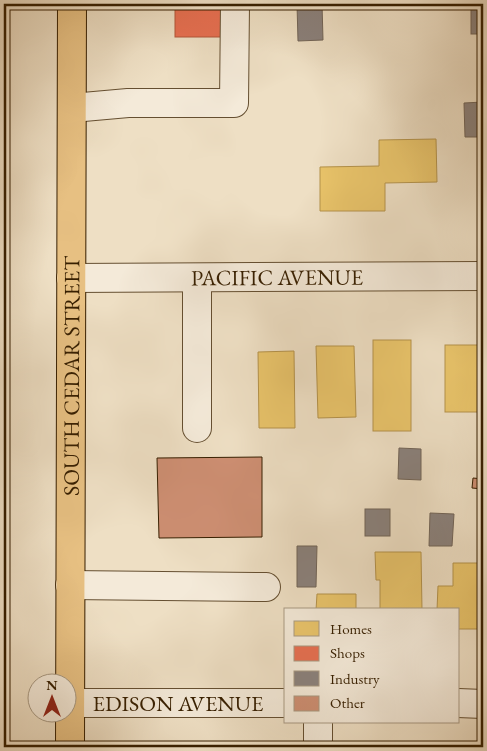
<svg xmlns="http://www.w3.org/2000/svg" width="487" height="751" viewBox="0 0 487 751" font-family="'EB Garamond',serif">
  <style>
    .homes { fill: #e9c46a; stroke: #b4924a }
    .shops { fill: #e76f51; stroke: #b25739 }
    .industry { fill: #8a817c; stroke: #716457 }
    .building { fill: #ce8f73; stroke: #371f00 }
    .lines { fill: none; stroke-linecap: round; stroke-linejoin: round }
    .minor-casing { stroke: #654f31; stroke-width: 30 }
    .major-casing { stroke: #371f00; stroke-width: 30 }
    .minor { stroke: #f4ead9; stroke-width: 28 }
    .major { stroke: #e7c082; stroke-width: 28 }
    .labels { text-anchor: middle; stroke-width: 5; stroke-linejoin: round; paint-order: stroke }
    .street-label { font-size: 22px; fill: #371f00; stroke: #f4ead9 }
  </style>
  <rect width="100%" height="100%" fill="#eedfc4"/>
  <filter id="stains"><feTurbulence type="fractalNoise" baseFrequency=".004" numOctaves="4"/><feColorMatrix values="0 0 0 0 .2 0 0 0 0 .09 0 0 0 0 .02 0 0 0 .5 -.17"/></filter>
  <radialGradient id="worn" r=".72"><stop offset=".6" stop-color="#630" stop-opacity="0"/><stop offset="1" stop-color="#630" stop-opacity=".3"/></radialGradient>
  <g class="homes">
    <path d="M 436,139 L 437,182 L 385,183 L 385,211 L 320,211 L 320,167 L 379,166 L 379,140 Z"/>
    <path d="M 480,141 L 483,141 L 483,210 L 481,210 Z"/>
    <rect x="373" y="340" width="38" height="91"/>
    <rect x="445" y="345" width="38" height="67"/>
    <path d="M 316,346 L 354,346 L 356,417 L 318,418 Z"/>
    <path d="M 294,351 L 295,428 L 259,428 L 258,352 Z"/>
    <path d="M 375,552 L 421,552 L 422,610 L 374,610 L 380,610 L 380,580 L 376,580 Z"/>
    <path d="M 453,563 L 482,563 L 482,629 L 458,629 L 458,610 L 437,610 L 438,586 L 453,586 Z"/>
    <path d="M 317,594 L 356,594 L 356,610 L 316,610 Z"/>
  </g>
  <rect class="shops" x="175" y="4" width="47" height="33"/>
  <g class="industry">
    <path d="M 297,4 L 322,4 L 323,40 L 298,41 Z"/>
    <rect x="471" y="4" width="12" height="30"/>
    <path d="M 483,102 L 483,137 L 465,137 L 464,103 Z"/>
    <path d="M 399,448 L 421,449 L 421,480 L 398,479 Z"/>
    <rect x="365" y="509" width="25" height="27"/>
    <path d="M 430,513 L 454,514 L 452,546 L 429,546 Z"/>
    <path d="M 297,546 L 317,546 L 316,587 L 297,587 Z"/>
  </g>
  <g class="building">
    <path d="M 262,457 L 262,537 L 159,538 L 157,458 Z"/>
    <path d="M 473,478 L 483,479 L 483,489 L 472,488 Z"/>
  </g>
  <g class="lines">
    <defs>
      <g id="minor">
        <path d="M 72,108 L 128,103 L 234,103 L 235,4"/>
        <path id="s1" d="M 71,278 L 483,276"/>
        <path d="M 197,278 L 197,428"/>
        <path d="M 70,585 L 266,587"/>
        <path id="s2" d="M 70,703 L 286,703"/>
        <path d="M 458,703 L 483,704"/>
        <path d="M 318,722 L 318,747"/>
      </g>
      <g id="major">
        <path id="s3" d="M 70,747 L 72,4"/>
      </g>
    </defs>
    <use href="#minor" class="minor-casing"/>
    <use href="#major" class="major-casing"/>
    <use href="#minor" class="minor"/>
    <use href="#major" class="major"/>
  </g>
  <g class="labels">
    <g class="street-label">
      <text dy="8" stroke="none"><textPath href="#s1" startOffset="206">PACIFIC AVENUE</textPath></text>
      <text dy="8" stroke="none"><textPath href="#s3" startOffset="371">SOUTH CEDAR STREET</textPath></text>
      <text dy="8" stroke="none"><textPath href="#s2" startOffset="108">EDISON AVENUE</textPath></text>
    </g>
  </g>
  <rect width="487" height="751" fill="none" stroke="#eedfc4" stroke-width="20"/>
  <rect x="5" y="5" width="477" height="741" fill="none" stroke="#371f00" stroke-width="2.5"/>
  <rect x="10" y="10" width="467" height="731" fill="none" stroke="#371f00"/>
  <rect x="284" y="608" width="175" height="115" fill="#f4ead9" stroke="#a89982"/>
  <rect x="294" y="621" width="25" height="15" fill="#e9c46a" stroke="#a89982"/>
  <text x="330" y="634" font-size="15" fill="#371f00">Homes</text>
  <rect x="294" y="646" width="25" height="15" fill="#e76f51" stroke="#a89982"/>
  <text x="330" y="658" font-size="15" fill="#371f00">Shops</text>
  <rect x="294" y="671" width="25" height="15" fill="#8a817c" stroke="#a89982"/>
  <text x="330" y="684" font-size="15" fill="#371f00">Industry</text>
  <rect x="294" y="696" width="25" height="15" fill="#ce8f73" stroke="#a89982"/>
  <text x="330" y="708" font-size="15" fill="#371f00">Other</text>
  <g transform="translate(52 698)"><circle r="24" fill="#f4ead9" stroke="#a89982"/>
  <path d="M0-4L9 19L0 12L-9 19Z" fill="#8f2418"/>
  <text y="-8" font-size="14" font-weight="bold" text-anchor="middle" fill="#371f00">N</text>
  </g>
  <rect width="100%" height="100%" filter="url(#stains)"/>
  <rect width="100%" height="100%" fill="url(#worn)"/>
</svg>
